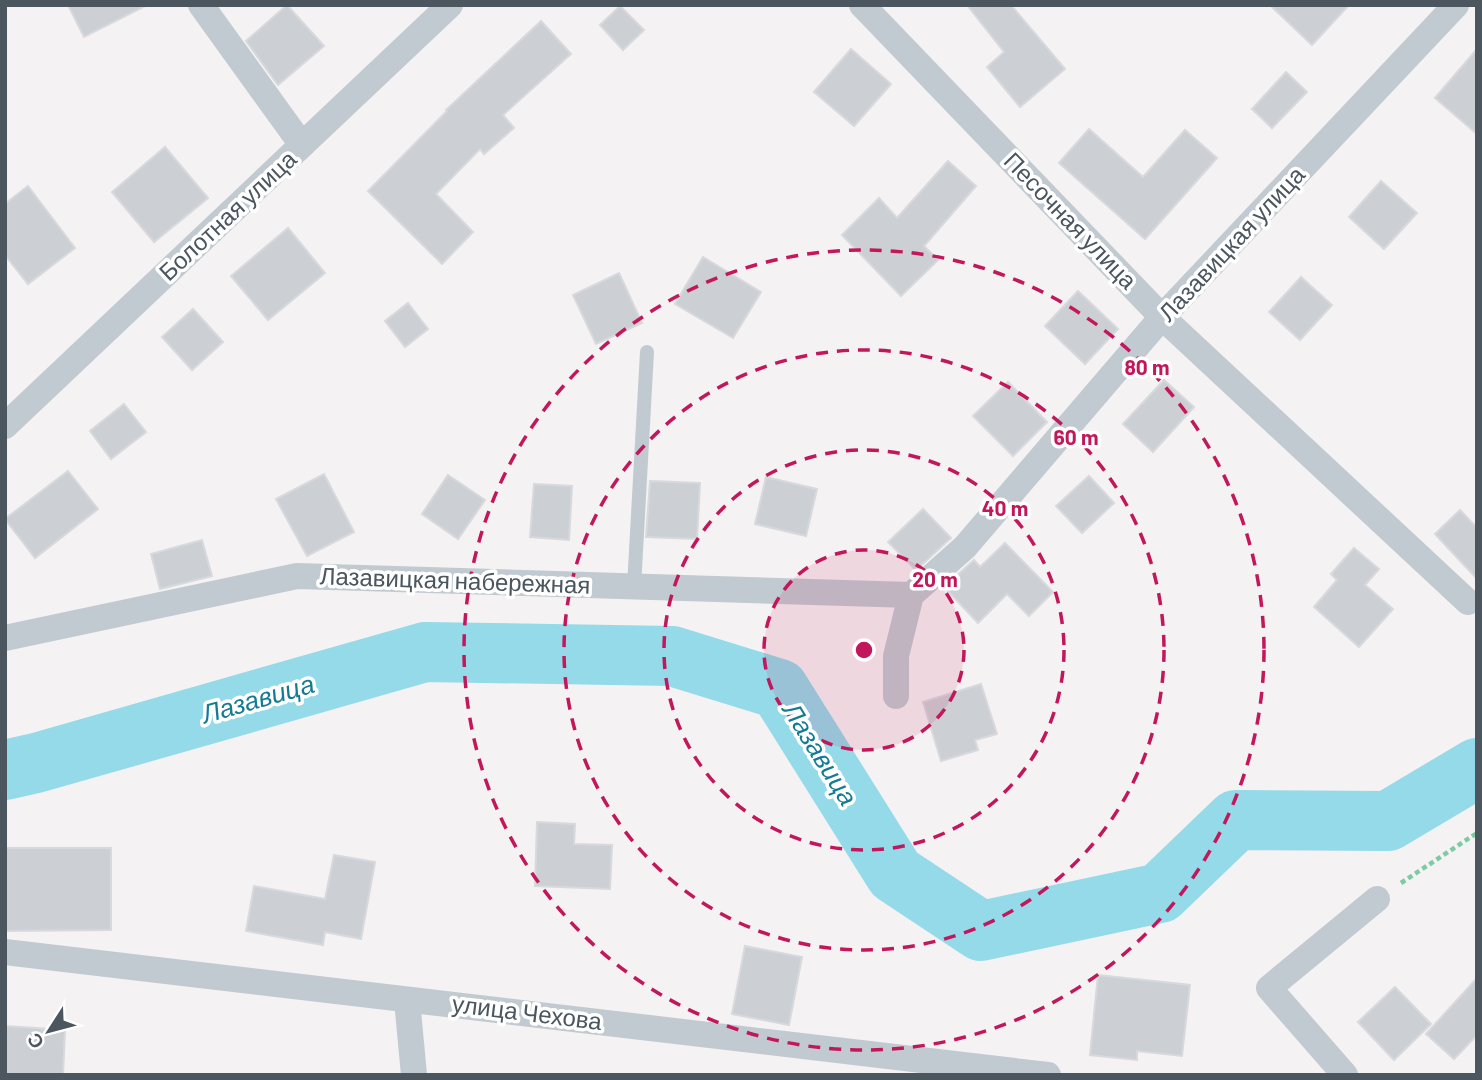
<svg xmlns="http://www.w3.org/2000/svg" width="1482" height="1080" viewBox="0 0 1482 1080" font-family="Barlow,sans-serif">
  <style>
    .lines { fill: none; stroke-linecap: round; stroke-linejoin: round }
    .river { stroke: #94dae9; stroke-width: 60 }
    .building { fill: #cccfd4; stroke: #d7d9dd; stroke-width: 2 }
    .path { stroke: #7dcba3; stroke-width: 4.5; stroke-dasharray: 5 3.5; stroke-linecap: butt }
    .service { stroke: #c1cad0; stroke-width: 14 }
    .minor { stroke: #c1cad0; stroke-width: 26 }
    .ring { fill: none; stroke: #c2185b; stroke-width: 3.5; stroke-dasharray: 12 9 }
    .labels { text-anchor: middle; stroke-width: 7; stroke-linejoin: round; paint-order: stroke }
    .street-label { font-size: 24px; fill: #4b565f; stroke: #fff }
    .water-label { font-size: 26px; font-style: italic; fill: #137b92; stroke: #fff }
    .centre { fill: #c2185b; stroke: #fff; stroke-width: 3.5 }
    .ring-label { font-size: 21px; text-anchor: middle; font-weight: bold; fill: #c2185b; stroke: #fff; stroke-width: 7; stroke-linejoin: round; paint-order: stroke }
  </style>
  <rect width="100%" height="100%" fill="#f4f2f2"/>
  <g class="lines">
    <path class="river" d="M 5,770 L 36,763 L 425,652 L 672,656 L 779,689 L 895,874 L 981,931 L 1160,893 L 1236,820 L 1388,821 L 1477,768"/>
  </g>
  <g class="building">
    <path d="M 68,5 L 147,5 L 84,37 Z"/>
    <path d="M 287,5 L 324,46 L 278,85 L 246,41 Z"/>
    <path d="M 967,5 L 1011,5 L 1065,69 L 1020,107 L 987,67 L 1004,52 Z"/>
    <path d="M 1270,5 L 1349,5 L 1312,45 Z"/>
    <path d="M 620,6 L 644,30 L 623,50 L 600,25 Z"/>
    <path d="M 541,21 L 571,54 L 503,115 L 514,128 L 484,154 L 480,149 L 436,194 L 473,232 L 442,264 L 368,191 L 447,111 L 446,110 Z"/>
    <path d="M 851,49 L 891,84 L 854,126 L 814,92 Z"/>
    <path d="M 1477,49 L 1477,134 L 1435,98 Z"/>
    <path d="M 1286,72 L 1307,92 L 1272,128 L 1252,109 Z"/>
    <path d="M 1089,129 L 1143,177 L 1185,130 L 1217,158 L 1145,239 L 1059,163 Z"/>
    <path d="M 165,147 L 208,198 L 154,242 L 112,192 Z"/>
    <path d="M 948,161 L 976,186 L 924,246 L 938,260 L 901,296 L 842,235 L 879,198 L 897,218 Z"/>
    <path d="M 1381,181 L 1417,213 L 1384,249 L 1349,217 Z"/>
    <path d="M 28,186 L 75,248 L 28,284 L 5,255 L 5,204 Z"/>
    <path d="M 288,228 L 325,273 L 268,320 L 231,276 Z"/>
    <path d="M 703,257 L 761,292 L 733,338 L 675,304 Z"/>
    <path d="M 619,273 L 642,323 L 596,344 L 573,295 Z"/>
    <path d="M 1301,277 L 1332,305 L 1300,340 L 1269,312 Z"/>
    <path d="M 1078,291 L 1118,329 L 1085,364 L 1045,326 Z"/>
    <path d="M 408,303 L 428,329 L 405,347 L 385,321 Z"/>
    <path d="M 193,309 L 223,342 L 192,370 L 162,337 Z"/>
    <path d="M 1164,380 L 1194,407 L 1153,452 L 1123,424 Z"/>
    <path d="M 1008,382 L 1047,422 L 1013,456 L 973,416 Z"/>
    <path d="M 124,404 L 146,432 L 111,459 L 90,431 Z"/>
    <path d="M 68,471 L 98,509 L 35,558 L 5,519 Z"/>
    <path d="M 324,474 L 354,532 L 307,556 L 276,499 Z"/>
    <path d="M 448,475 L 485,500 L 458,539 L 422,514 Z"/>
    <path d="M 1089,476 L 1114,503 L 1082,533 L 1056,506 Z"/>
    <path d="M 766,477 L 817,489 L 806,536 L 755,524 Z"/>
    <path d="M 650,481 L 700,483 L 697,539 L 646,537 Z"/>
    <path d="M 534,484 L 572,486 L 569,540 L 530,537 Z"/>
    <path d="M 923,509 L 951,538 L 916,570 L 888,542 Z"/>
    <path d="M 1460,510 L 1477,528 L 1477,579 L 1435,534 Z"/>
    <path d="M 202,540 L 212,576 L 160,589 L 151,554 Z"/>
    <path d="M 1005,543 L 1053,592 L 1029,616 L 1007,594 L 978,623 L 944,587 L 974,560 L 980,567 Z"/>
    <path d="M 1354,548 L 1379,569 L 1365,585 L 1393,609 L 1359,647 L 1314,607 L 1337,580 L 1331,574 Z"/>
    <path d="M 981,684 L 997,734 L 975,740 L 978,750 L 941,761 L 923,702 Z"/>
    <path d="M 537,822 L 575,824 L 574,844 L 612,845 L 610,889 L 535,886 Z"/>
    <path d="M 5,848 L 111,848 L 111,930 L 6,931 Z"/>
    <path d="M 334,855 L 375,862 L 361,939 L 325,932 L 323,945 L 246,931 L 254,886 L 325,899 Z"/>
    <path d="M 745,946 L 802,957 L 789,1025 L 732,1014 Z"/>
    <path d="M 1098,975 L 1190,985 L 1182,1056 L 1137,1051 L 1137,1060 L 1090,1055 Z"/>
    <path d="M 1477,978 L 1477,1035 L 1454,1059 L 1426,1034 Z"/>
    <path d="M 1395,987 L 1431,1024 L 1394,1060 L 1358,1022 Z"/>
    <path d="M 5,1026 L 65,1030 L 63,1075 L 5,1075 Z"/>
  </g>
  <g class="lines">
    <path class="path" d="M 1401,883 L 1477,833"/>
    <path class="service" d="M 634,587 L 647,352"/>
    <g class="minor">
      <path d="M 201,5 L 302,145"/>
      <path d="M 862,5 L 1162,317 L 1468,602"/>
      <path d="M 5,426 L 450,5"/>
      <path d="M 5,638 L 297,576 L 911,595"/>
      <path d="M 896,696 L 896,656 L 911,595 L 965,547 L 1162,317 L 1456,5"/>
      <path d="M 5,952 L 1048,1075"/>
      <path d="M 407,1000 L 414,1075"/>
      <path d="M 1345,1075 L 1269,988 L 1377,899"/>
    </g>
  </g>
  <circle cx="864" cy="650" r="100" fill="#c2185b" fill-opacity=".12"/>
  <g class="ring">
    <circle cx="864" cy="650" r="100"/>
    <circle cx="864" cy="650" r="200"/>
    <circle cx="864" cy="650" r="300"/>
    <circle cx="864" cy="650" r="400"/>
  </g>
  <g class="labels">
    <g class="street-label">
      <text transform="translate(228 216) rotate(-43)" y="8">Болотная улица</text>
      <text transform="translate(1070 221) rotate(46)" y="8">Песочная улица</text>
      <text transform="translate(1232 244) rotate(-47)" y="8">Лазавицкая улица</text>
      <text transform="translate(455 581) rotate(2)" y="8">Лазавицкая набережная</text>
      <text transform="translate(527 1013) rotate(7)" y="8">улица Чехова</text>
    </g>
    <g class="water-label">
      <text transform="translate(258 699) rotate(-16)" y="9">Лазавица</text>
      <text transform="translate(820 754) rotate(58)" y="9">Лазавица</text>
    </g>
  </g>
  <circle cx="864" cy="650" r="10" class="centre"/>
  <g class="ring-label">
    <text x="1147" y="375">80 m</text>
    <text x="1076" y="445">60 m</text>
    <text x="1005" y="516">40 m</text>
    <text x="935" y="587">20 m</text>
  </g>
  <rect width="1482" height="1080" fill="none" stroke="#4b565f" stroke-width="14"/>
  <g transform="translate(49 1031) rotate(234)" stroke="#ffffff" stroke-width="5" paint-order="stroke">
  <path d="M0-5L12 26L0 18L-12 26Z" fill="#4b565f"/>
  <text y="-10" font-size="19" font-weight="bold" text-anchor="middle" fill="#4b565f">С</text>
  </g>
</svg>
